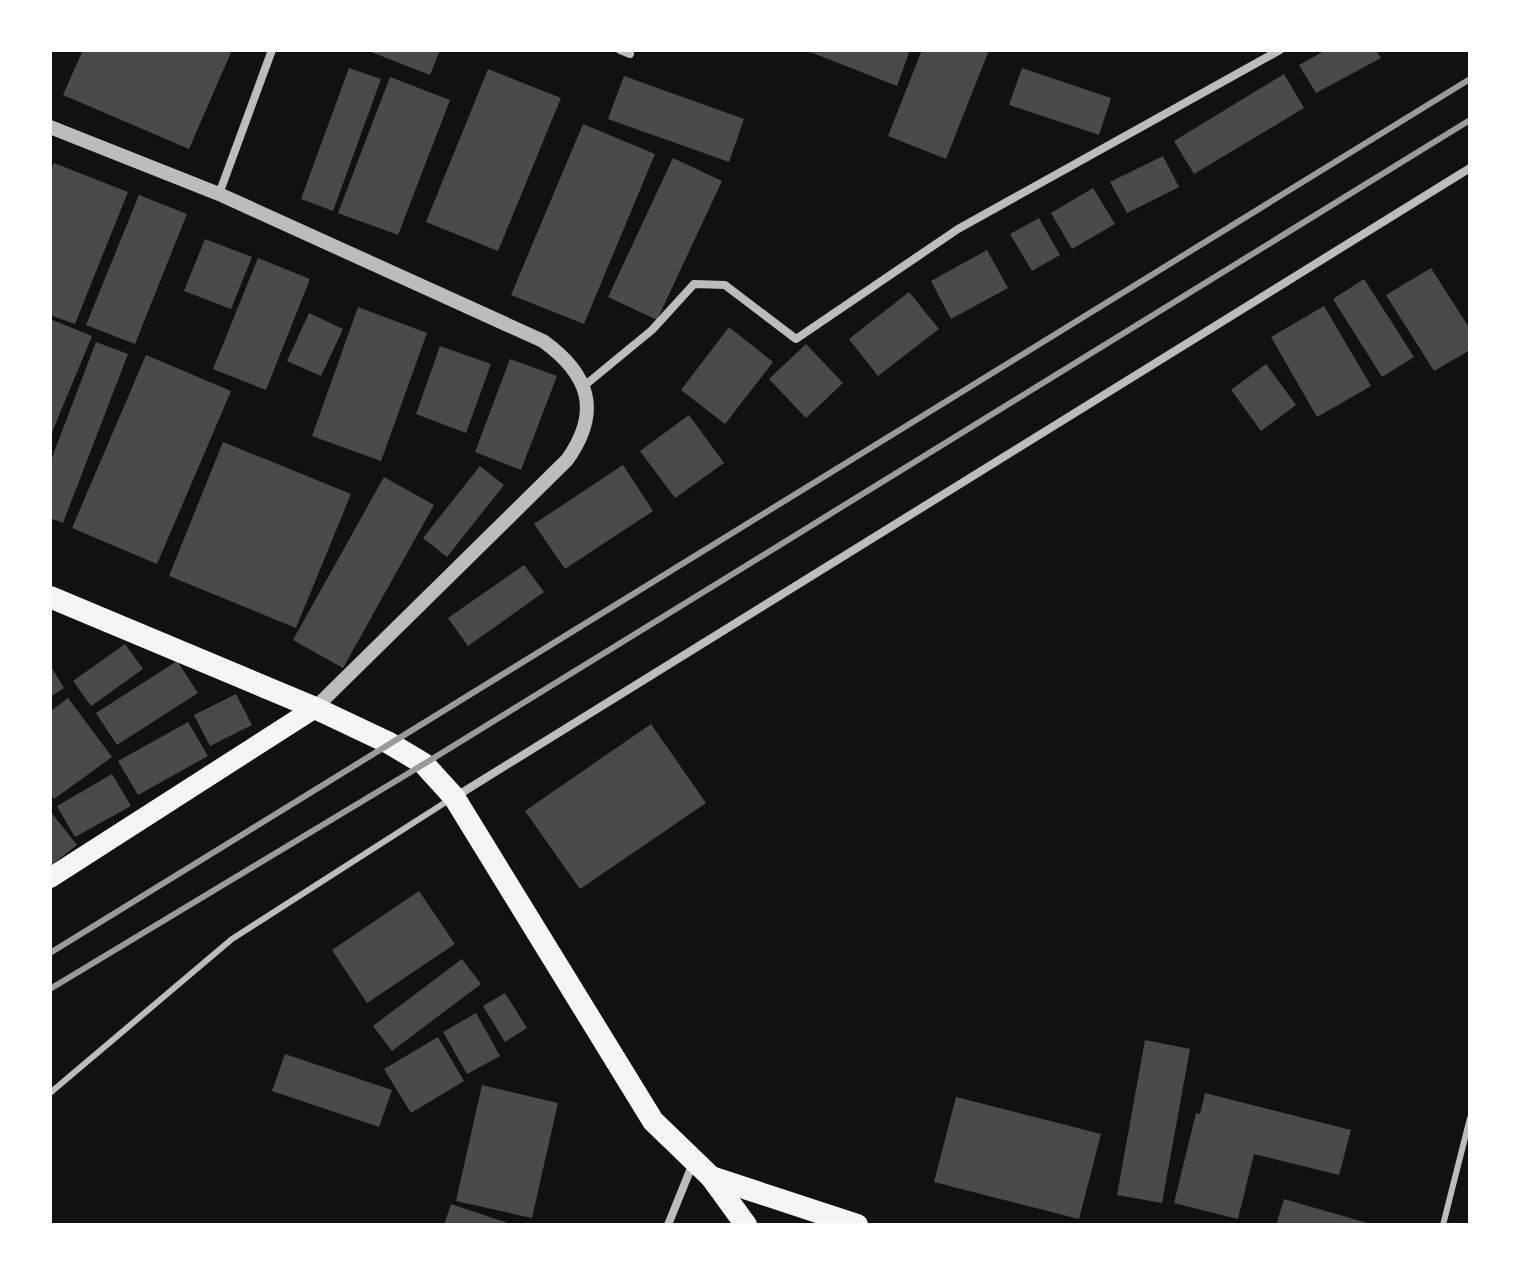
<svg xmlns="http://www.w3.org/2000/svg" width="1520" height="1275" viewBox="0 0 1520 1275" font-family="'Golos Text',sans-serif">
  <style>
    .building { fill: #4a4a4a }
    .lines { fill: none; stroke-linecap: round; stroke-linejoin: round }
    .service { stroke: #bcbcbc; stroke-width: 6 }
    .minor { stroke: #bcbcbc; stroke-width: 8 }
    .tertiary { stroke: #bcbcbc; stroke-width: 14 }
    .primary { stroke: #f5f5f5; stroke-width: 20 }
    .trunk { stroke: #f5f5f5; stroke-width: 22 }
    .rail { stroke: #9a9a9a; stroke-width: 6 }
  </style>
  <rect width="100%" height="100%" fill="#111"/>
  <g class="building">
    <path d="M 83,50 L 232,50 L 189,149 L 63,95 Z"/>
    <path d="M 366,50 L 440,50 L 430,75 Z"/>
    <path d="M 805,50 L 910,50 L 897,86 Z"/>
    <path d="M 922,50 L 989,50 L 946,159 L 888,136 Z"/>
    <path d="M 1326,50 L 1376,50 L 1381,58 L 1316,93 L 1299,65 Z"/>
    <path d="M 349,68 L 381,79 L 333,211 L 301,199 Z"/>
    <path d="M 1022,68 L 1111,98 L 1099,135 L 1009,105 Z"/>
    <path d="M 488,69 L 561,98 L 498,251 L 426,222 Z"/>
    <path d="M 1284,74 L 1304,108 L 1194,174 L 1174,141 Z"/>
    <path d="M 624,76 L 744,119 L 729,162 L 608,119 Z"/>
    <path d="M 390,77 L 450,100 L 398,235 L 338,213 Z"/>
    <path d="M 583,124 L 655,154 L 584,324 L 511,295 Z"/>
    <path d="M 1163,156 L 1179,187 L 1127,213 L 1110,182 Z"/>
    <path d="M 673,158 L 722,181 L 657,320 L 608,297 Z"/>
    <path d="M 54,163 L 128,192 L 75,324 L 50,315 L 50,172 Z"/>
    <path d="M 1093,188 L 1115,224 L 1072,249 L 1051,213 Z"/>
    <path d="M 139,195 L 187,214 L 135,344 L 86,325 Z"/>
    <path d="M 1039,218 L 1060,255 L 1032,271 L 1010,234 Z"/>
    <path d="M 205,239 L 252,257 L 231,309 L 184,291 Z"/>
    <path d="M 987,250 L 1008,288 L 951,319 L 931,281 Z"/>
    <path d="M 258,258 L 310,279 L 266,390 L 213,369 Z"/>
    <path d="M 1431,268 L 1470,329 L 1470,350 L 1434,371 L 1386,295 Z"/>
    <path d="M 1364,279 L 1414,357 L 1382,377 L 1333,299 Z"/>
    <path d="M 909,292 L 939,329 L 878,376 L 849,339 Z"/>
    <path d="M 1324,306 L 1371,386 L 1317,417 L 1271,337 Z"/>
    <path d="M 358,307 L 427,333 L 381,461 L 312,436 Z"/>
    <path d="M 309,313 L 343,329 L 321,376 L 287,361 Z"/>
    <path d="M 50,319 L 92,336 L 50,437 Z"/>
    <path d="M 729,327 L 773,362 L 725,424 L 681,390 Z"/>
    <path d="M 96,342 L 128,354 L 63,523 L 50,518 L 50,463 Z"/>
    <path d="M 806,344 L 843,383 L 806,418 L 769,379 Z"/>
    <path d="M 440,346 L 491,364 L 466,433 L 416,414 Z"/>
    <path d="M 146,355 L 231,391 L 157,564 L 72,528 Z"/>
    <path d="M 510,359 L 557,376 L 521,470 L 475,452 Z"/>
    <path d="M 1266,364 L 1296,405 L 1261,431 L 1231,390 Z"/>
    <path d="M 689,415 L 724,463 L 675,498 L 640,451 Z"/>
    <path d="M 223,442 L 351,494 L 296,628 L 169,576 Z"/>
    <path d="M 623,465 L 653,511 L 565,569 L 534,524 Z"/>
    <path d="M 480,466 L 504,485 L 447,557 L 423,538 Z"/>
    <path d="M 384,477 L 434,505 L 343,668 L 293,640 Z"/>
    <path d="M 524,565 L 544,592 L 468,646 L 448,618 Z"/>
    <path d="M 125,644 L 143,669 L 91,706 L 73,681 Z"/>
    <path d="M 177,661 L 198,693 L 117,745 L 96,713 Z"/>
    <path d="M 50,665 L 64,688 L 50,697 Z"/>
    <path d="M 236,694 L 252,725 L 210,746 L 194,715 Z"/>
    <path d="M 68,698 L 112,757 L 54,799 L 50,794 L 50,712 Z"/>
    <path d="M 188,722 L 208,756 L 138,795 L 118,761 Z"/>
    <path d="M 651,724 L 706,803 L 580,889 L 525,811 Z"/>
    <path d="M 112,774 L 131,806 L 75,837 L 57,806 Z"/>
    <path d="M 50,811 L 77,845 L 50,866 Z"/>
    <path d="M 419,891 L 455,944 L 367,1003 L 332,950 Z"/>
    <path d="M 462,959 L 481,984 L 392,1051 L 373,1026 Z"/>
    <path d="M 505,993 L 527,1028 L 505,1042 L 483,1006 Z"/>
    <path d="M 476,1013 L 500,1056 L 467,1074 L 443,1032 Z"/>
    <path d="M 438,1037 L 464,1081 L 411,1113 L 384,1069 Z"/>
    <path d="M 1145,1040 L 1190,1049 L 1162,1203 L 1117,1195 Z"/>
    <path d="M 285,1054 L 392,1090 L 379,1127 L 272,1091 Z"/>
    <path d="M 482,1085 L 558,1103 L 532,1218 L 456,1201 Z"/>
    <path d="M 1205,1093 L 1351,1130 L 1339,1175 L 1254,1154 L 1238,1219 L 1174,1203 L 1196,1113 L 1200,1114 Z"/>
    <path d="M 956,1097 L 1101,1134 L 1079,1219 L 934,1182 Z"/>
    <path d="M 1284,1199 L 1371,1224 L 1371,1225 L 1276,1225 Z"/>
    <path d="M 451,1204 L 511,1224 L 511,1225 L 444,1225 Z"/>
  </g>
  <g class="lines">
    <g class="service">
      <path d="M 50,1093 L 232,939 L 449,800"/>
      <path d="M 1443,1225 L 1470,1118"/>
    </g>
    <g class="minor">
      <path d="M 620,50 L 630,54"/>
      <path d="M 219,194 L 272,50"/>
      <path d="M 584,386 L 652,330 L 694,284 L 725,285 L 796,339 L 958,229 L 1280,50"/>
      <path d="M 455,797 L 1470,168"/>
      <path d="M 668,1225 L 693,1163"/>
    </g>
    <path class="tertiary" d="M 50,127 L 219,194 L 543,341 C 589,374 602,411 567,460 L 315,708"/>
    <path class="primary" d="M 50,878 L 315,708"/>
    <g class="trunk">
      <path d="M 50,597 L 315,708 L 389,743 L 424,764 L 454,797 L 653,1121 L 711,1177 L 746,1225"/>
      <path d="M 711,1177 L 857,1225"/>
    </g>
    <g class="rail">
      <path d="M 50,953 L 1470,79"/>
      <path d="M 50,989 L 424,764 L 1470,120"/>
    </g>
  </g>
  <rect width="1520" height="1275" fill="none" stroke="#ffffff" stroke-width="104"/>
</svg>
